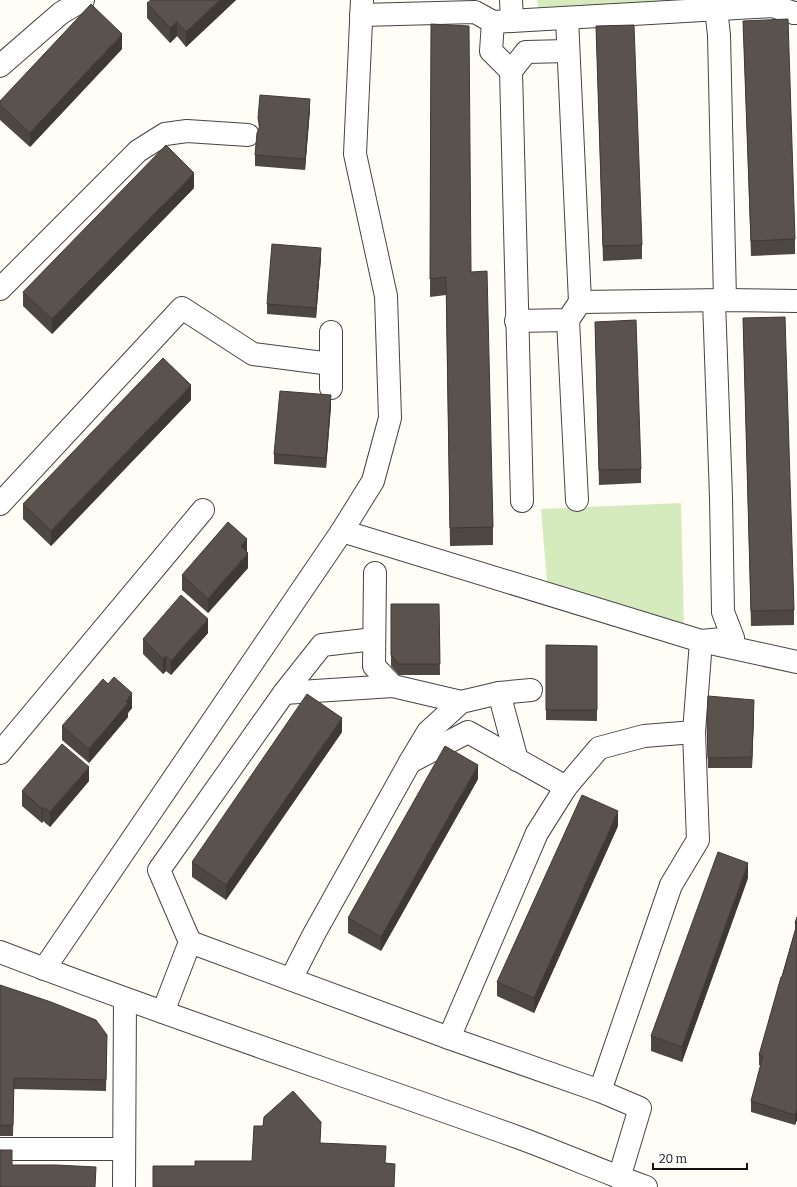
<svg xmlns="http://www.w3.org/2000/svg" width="797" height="1187" viewBox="0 0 797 1187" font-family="Bitter,serif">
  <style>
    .green { fill: #d5ebbd }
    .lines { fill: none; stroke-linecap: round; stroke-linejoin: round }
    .minor-casing { stroke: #444; stroke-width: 24 }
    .minor { stroke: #fff; stroke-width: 22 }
    .wall { fill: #4d4742 }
    .shaded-wall { fill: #3f3936 }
    .building { fill: #5a524d; stroke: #3f3936 }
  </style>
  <rect width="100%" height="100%" fill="#fffdf5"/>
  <g class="green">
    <path d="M 537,0 L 677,0 L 678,2 L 538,7 Z"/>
    <path d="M 681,503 L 684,627 L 547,582 L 541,509 Z"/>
  </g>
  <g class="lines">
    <defs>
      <g id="minor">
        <path d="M 511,0 L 512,21"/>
        <path d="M 715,0 L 719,35 L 725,300"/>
        <path d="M 361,15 L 475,12 L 493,22 L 773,6 L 794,13 L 797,13"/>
        <path d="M 567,18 L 580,302"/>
        <path d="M 493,22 L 491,51 L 511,71"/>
        <path d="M 0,66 L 61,13 L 83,0"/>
        <path d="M 0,289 L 138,151 L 165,134 L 187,131 L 248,135"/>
        <path d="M 568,320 L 577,500"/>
        <path d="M 516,321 L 568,320 L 580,302 L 725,300 L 797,301"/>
        <path d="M 331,388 L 331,332"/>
        <path d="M 522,501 L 511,71 L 526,52 L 568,51"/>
        <path d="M 0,504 L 182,308 L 253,354 L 331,364"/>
        <path d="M 342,531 L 701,641 L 797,662"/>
        <path d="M 375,573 L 374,666 L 393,686 L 461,702"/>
        <path d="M 284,693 L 393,686"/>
        <path d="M 499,693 L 517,760"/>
        <path d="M 0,753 L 203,510"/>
        <path d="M 410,762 L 428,732 L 461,702 L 499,693 L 531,690"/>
        <path d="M 190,942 L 449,1038 L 600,1091"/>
        <path d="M 0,952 C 171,1018 345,1075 517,1137 C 561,1153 603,1172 646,1187"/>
        <path d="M 44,969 L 342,531 L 373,481 L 390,418 L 386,296 L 355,154 L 362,0"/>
        <path d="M 291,979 L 314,934 L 410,762 L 468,732 L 566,787"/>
        <path d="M 163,1012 L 190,942 L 159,870 L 284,693 L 322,645 L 374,639"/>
        <path d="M 449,1038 L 537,833 L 566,787 L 599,748 L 644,736 L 694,732"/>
        <path d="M 0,1149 L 124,1149"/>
        <path d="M 619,1178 L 640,1108 L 600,1091 L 671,885 L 698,840 L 694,732 L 701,641 L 733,638 L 723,612 L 721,497 L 714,301"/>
        <path d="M 124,1187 L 125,999"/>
      </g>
    </defs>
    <use href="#minor" class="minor-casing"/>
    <use href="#minor" class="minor"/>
  </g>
  <g class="wall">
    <path d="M 236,0 L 186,47 L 177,36 L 170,43 L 147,18 L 147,3 Z"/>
    <path d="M 743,21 L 795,239 L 795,254 L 751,256 Z"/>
    <path d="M 431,24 L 471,272 L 493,527 L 493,545 L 450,546 L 446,295 L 430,297 Z"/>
    <path d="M 596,26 L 642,245 L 642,259 L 603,261 Z"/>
    <path d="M 122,49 L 30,147 L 0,120 L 0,101 Z"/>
    <path d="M 310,109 L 305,170 L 255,166 L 255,155 L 259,130 L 258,118 Z"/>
    <path d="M 194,188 L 52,334 L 23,306 L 23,292 Z"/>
    <path d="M 321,258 L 316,318 L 267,314 L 267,304 Z"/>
    <path d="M 743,318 L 794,610 L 794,625 L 751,626 Z"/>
    <path d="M 595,322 L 641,469 L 641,483 L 599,485 Z"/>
    <path d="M 191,400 L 51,546 L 23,519 L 23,504 Z"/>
    <path d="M 331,406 L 326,468 L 274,464 L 274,454 Z"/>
    <path d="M 248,568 L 208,613 L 182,590 L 182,575 Z"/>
    <path d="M 391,604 L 439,604 L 440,675 L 399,675 L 391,666 Z"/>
    <path d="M 208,633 L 171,675 L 166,671 L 163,674 L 143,654 L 143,639 Z"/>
    <path d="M 546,645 L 597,646 L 597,721 L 546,720 Z"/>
    <path d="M 132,708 L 128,713 L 128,717 L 89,763 L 62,740 L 62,726 Z"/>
    <path d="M 754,711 L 752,768 L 708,768 L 707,722 Z"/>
    <path d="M 342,732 L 226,900 L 192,877 L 192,862 Z"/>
    <path d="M 478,779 L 381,951 L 348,933 L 348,918 Z"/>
    <path d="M 89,781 L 50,827 L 43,821 L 42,823 L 22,806 L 22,791 Z"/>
    <path d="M 618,826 L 534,1013 L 497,996 L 497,982 Z"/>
    <path d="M 748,878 L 682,1062 L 651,1051 L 651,1036 Z"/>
    <path d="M 797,917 L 797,1120 L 795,1125 L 751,1112 L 751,1101 L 761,1066 L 759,1065 L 759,1055 L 795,930 L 795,923 Z"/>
    <path d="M 0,985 L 107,1046 L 106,1091 L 14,1089 L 13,1136 L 0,1136 Z"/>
  </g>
  <g class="shaded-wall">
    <path d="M 220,0 L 236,0 L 186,47 L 186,32 Z"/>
    <path d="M 177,22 L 177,36 L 170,43 L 170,28 Z"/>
    <path d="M 122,34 L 122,49 L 30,147 L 30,133 Z"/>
    <path d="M 310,99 L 310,109 L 305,170 L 305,159 Z"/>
    <path d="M 194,173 L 194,188 L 52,334 L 52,319 Z"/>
    <path d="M 321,248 L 321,258 L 316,318 L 316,308 Z"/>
    <path d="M 191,385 L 191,400 L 51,546 L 51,531 Z"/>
    <path d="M 331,395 L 331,406 L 326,468 L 326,458 Z"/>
    <path d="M 247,539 L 247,554 L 241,546 Z"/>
    <path d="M 248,553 L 248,568 L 208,613 L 208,599 Z"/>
    <path d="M 208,619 L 208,633 L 171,675 L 171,661 Z"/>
    <path d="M 166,656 L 166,671 L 163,674 L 163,659 Z"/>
    <path d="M 132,693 L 132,708 L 128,713 L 128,717 L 89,763 L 89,749 L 126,701 Z"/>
    <path d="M 754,700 L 754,711 L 752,768 L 752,757 Z"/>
    <path d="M 342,718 L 342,732 L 226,900 L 226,885 Z"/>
    <path d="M 478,765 L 478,779 L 381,951 L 381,937 Z"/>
    <path d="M 89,767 L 89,781 L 50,827 L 50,812 Z"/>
    <path d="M 43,807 L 43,821 L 42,823 L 42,809 Z"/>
    <path d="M 618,811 L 618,826 L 534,1013 L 534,998 Z"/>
    <path d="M 748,863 L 748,878 L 682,1062 L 682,1047 Z"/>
    <path d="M 797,1109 L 797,1120 L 795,1125 L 795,1115 Z"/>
  </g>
  <g class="building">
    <path d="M 151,0 L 220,0 L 186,32 L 177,22 L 170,28 L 147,3 Z"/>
    <path d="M 91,4 L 122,34 L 30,133 L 0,105 L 0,101 Z"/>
    <path d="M 788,19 L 795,239 L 751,241 L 743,21 Z"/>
    <path d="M 431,24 L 469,26 L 471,272 L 487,271 L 493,527 L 450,528 L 446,277 L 430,279 Z"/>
    <path d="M 634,25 L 642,245 L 603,246 L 596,26 Z"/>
    <path d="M 260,95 L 310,99 L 305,159 L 255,155 L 257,133 L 260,126 L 258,118 Z"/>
    <path d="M 166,145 L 194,173 L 52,319 L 23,292 Z"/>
    <path d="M 272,244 L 321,248 L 316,308 L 267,304 Z"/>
    <path d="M 785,317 L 794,610 L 751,611 L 743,318 Z"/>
    <path d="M 636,320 L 641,469 L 599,470 L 595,322 Z"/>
    <path d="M 163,358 L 191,385 L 51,531 L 23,504 Z"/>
    <path d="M 280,391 L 331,395 L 326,458 L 274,454 Z"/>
    <path d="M 228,522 L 247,539 L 241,546 L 248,553 L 208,599 L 182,575 Z"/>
    <path d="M 181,595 L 208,619 L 171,661 L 166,656 L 163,659 L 143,639 Z"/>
    <path d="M 391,604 L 439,604 L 440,664 L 399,664 L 391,655 Z"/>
    <path d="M 546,645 L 597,646 L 597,710 L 546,710 Z"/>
    <path d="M 114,677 L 132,693 L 126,701 L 128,703 L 89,749 L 62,726 L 103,679 L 108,684 Z"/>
    <path d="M 307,694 L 342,718 L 226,885 L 192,862 Z"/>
    <path d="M 708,696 L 754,700 L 752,757 L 708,758 L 707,722 Z"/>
    <path d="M 62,744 L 89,767 L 50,812 L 43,807 L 42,809 L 22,791 Z"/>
    <path d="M 445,746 L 478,765 L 381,937 L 348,918 Z"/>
    <path d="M 582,795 L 618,811 L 534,998 L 497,982 Z"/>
    <path d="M 718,852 L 748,863 L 682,1047 L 651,1036 Z"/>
    <path d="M 797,917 L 797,923 L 795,923 Z"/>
    <path d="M 797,924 L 797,1109 L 795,1115 L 751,1101 L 763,1056 L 759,1055 L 781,977 L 782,977 Z"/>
    <path d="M 0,985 L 51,1002 L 96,1020 L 107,1035 L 106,1080 L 14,1078 L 13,1125 L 0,1125 Z"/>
    <path d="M 293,1091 L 321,1122 L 320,1143 L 386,1146 L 385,1163 L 395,1164 L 394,1187 L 153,1187 L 153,1166 L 195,1166 L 195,1161 L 252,1161 L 254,1126 L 263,1126 L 264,1117 Z"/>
    <path d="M 0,1150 L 12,1150 L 12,1165 L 56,1165 L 96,1167 L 95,1187 L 0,1187 Z"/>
  </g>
  <path d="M653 1163v6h94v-6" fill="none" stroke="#111111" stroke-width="2"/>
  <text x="659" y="1163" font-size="12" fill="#111111" stroke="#ffffff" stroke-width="3" paint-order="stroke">20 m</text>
</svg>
